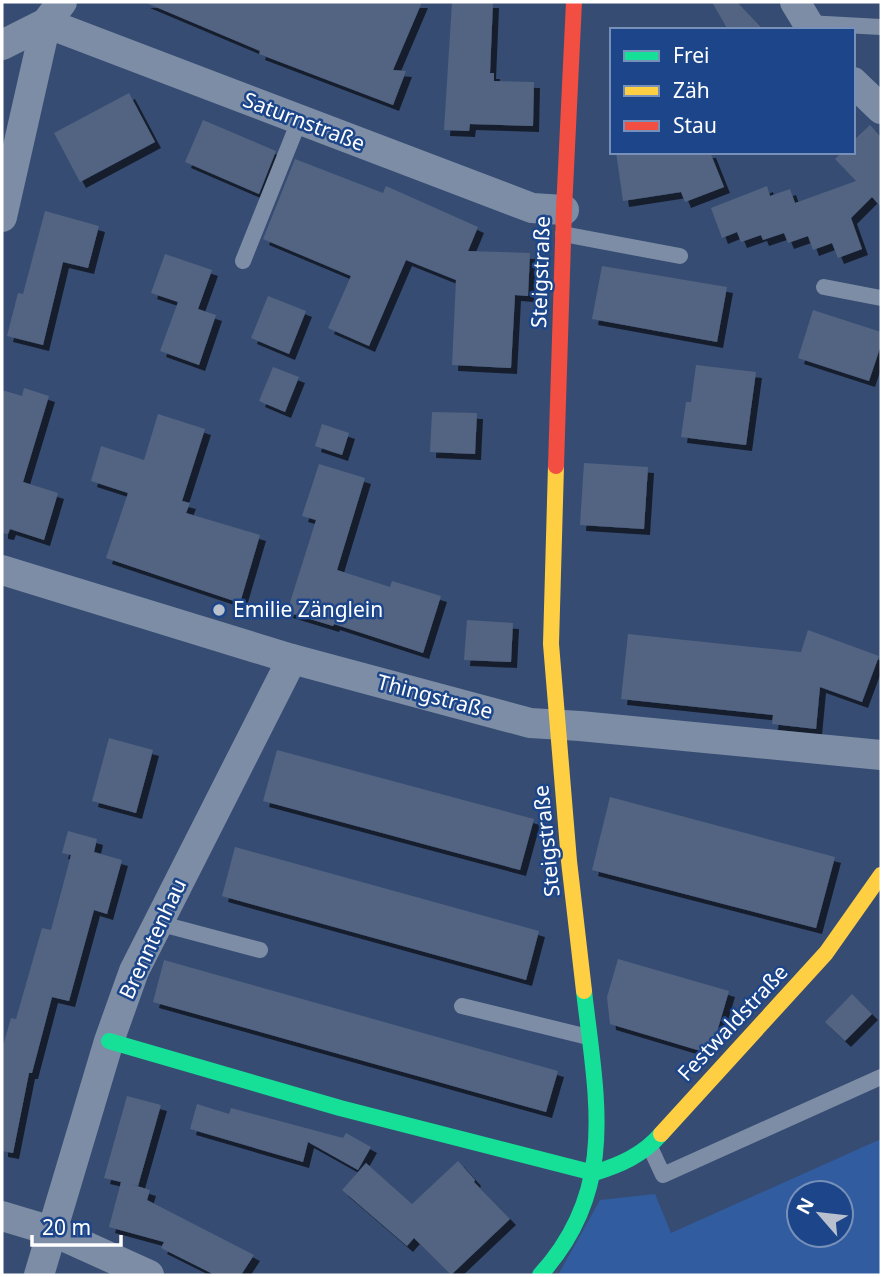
<svg xmlns="http://www.w3.org/2000/svg" width="883" height="1277" viewBox="0 0 883 1277" font-family="'Noto Sans',sans-serif">
  <style>
    .green { fill: #315ca0; fill-rule: evenodd }
    .building { fill: #526482; filter: url(#shadow) }
    .lines { fill: none; stroke-linecap: round; stroke-linejoin: round }
    .lane { stroke: #7d8da6; stroke-width: 16 }
    .street { stroke: #7d8da6; stroke-width: 30 }
    .fast { stroke: #16e098; stroke-width: 16 }
    .slow { stroke: #ffcf43; stroke-width: 16 }
    .jam { stroke: #f24e42; stroke-width: 16 }
    .poi-dot { fill: #b9c0ce; stroke: #1d468a; stroke-width: 2.5 }
    .labels { text-anchor: middle; stroke-width: 5; stroke-linejoin: round; paint-order: stroke }
    .street-label { font-size: 21px; fill: #fff; stroke: #1d468a }
    .poi-label { font-size: 21px; fill: #fff; stroke: #1d468a; text-anchor: start }
  </style>
  <defs>
    <filter id="shadow"><feDropShadow dx="6" dy="6" stdDeviation="0" flood-color="#0009"/></filter>
  </defs>
  <rect width="100%" height="100%" fill="#364c72"/>
  <path class="green" d="M 881,1139 L 881,1275 L 558,1275 L 600,1200 L 655,1194 L 671,1233 ZM 799,1193 L 841,1193 L 841,1235 L 799,1235 Z"/>
  <g class="building">
    <path d="M 144,2 L 422,2 L 393,70 L 406,71 L 393,105 L 259,54 L 260,51 Z"/>
    <path d="M 452,2 L 493,2 L 490,73 L 494,73 L 494,81 L 534,82 L 533,126 L 470,124 L 469,131 L 444,130 Z"/>
    <path d="M 712,2 L 737,2 L 764,30 L 728,30 Z"/>
    <path d="M 129,93 L 155,142 L 80,182 L 54,133 Z"/>
    <path d="M 203,120 L 276,151 L 259,194 L 185,162 Z"/>
    <path d="M 870,125 L 881,137 L 881,207 L 872,197 L 851,218 L 862,249 L 838,258 L 832,243 L 813,250 L 808,236 L 788,243 L 784,233 L 763,240 L 761,235 L 741,242 L 737,232 L 722,238 L 711,208 L 767,186 L 770,196 L 790,189 L 795,203 L 856,181 L 835,159 L 842,152 L 853,152 L 853,141 Z"/>
    <path d="M 616,152 L 710,152 L 724,187 L 685,202 L 681,192 L 623,201 Z"/>
    <path d="M 295,159 L 383,193 L 386,186 L 478,227 L 468,251 L 530,253 L 528,296 L 515,295 L 511,368 L 452,365 L 456,280 L 406,260 L 369,346 L 328,328 L 351,276 L 263,239 Z"/>
    <path d="M 45,211 L 99,226 L 88,268 L 63,262 L 43,345 L 7,336 L 18,293 L 23,294 Z"/>
    <path d="M 165,254 L 212,270 L 198,309 L 216,315 L 199,365 L 160,351 L 178,302 L 151,293 Z"/>
    <path d="M 602,266 L 727,287 L 717,342 L 592,319 Z"/>
    <path d="M 268,296 L 306,311 L 289,354 L 251,338 Z"/>
    <path d="M 813,310 L 881,332 L 881,345 L 869,381 L 798,358 Z"/>
    <path d="M 696,365 L 756,372 L 746,445 L 681,437 L 686,402 L 691,402 Z"/>
    <path d="M 273,367 L 299,377 L 285,412 L 259,401 Z"/>
    <path d="M 24,388 L 49,396 L 23,482 L 58,493 L 44,540 L 10,529 L 8,534 L 2,533 L 2,390 L 22,396 Z"/>
    <path d="M 432,412 L 477,413 L 475,454 L 430,452 Z"/>
    <path d="M 158,414 L 205,429 L 182,501 L 190,503 L 186,513 L 260,535 L 240,603 L 106,558 L 128,493 L 91,481 L 101,446 L 144,460 Z"/>
    <path d="M 322,424 L 349,433 L 342,455 L 315,446 Z"/>
    <path d="M 584,463 L 648,467 L 644,529 L 580,525 Z"/>
    <path d="M 319,464 L 365,478 L 337,570 L 390,587 L 392,581 L 441,596 L 423,653 L 334,624 L 333,626 L 287,612 L 316,520 L 302,516 Z"/>
    <path d="M 467,620 L 513,623 L 511,662 L 464,660 Z"/>
    <path d="M 808,630 L 879,656 L 862,702 L 820,687 L 816,729 L 772,724 L 773,715 L 621,699 L 628,634 L 801,652 Z"/>
    <path d="M 109,738 L 153,750 L 136,813 L 92,801 Z"/>
    <path d="M 277,750 L 534,819 L 520,870 L 263,801 Z"/>
    <path d="M 610,797 L 835,857 L 816,928 L 592,870 Z"/>
    <path d="M 68,831 L 97,839 L 94,852 L 122,860 L 107,914 L 94,910 L 69,1001 L 52,997 L 32,1073 L 29,1073 L 13,1153 L 2,1151 L 2,1049 L 11,1018 L 16,1019 L 42,928 L 51,930 L 71,855 L 62,853 Z"/>
    <path d="M 235,847 L 539,931 L 526,980 L 222,896 Z"/>
    <path d="M 618,959 L 729,991 L 714,1042 L 704,1052 L 610,1024 L 607,997 Z"/>
    <path d="M 164,960 L 558,1071 L 546,1112 L 153,1002 Z"/>
    <path d="M 852,994 L 872,1014 L 845,1041 L 825,1022 Z"/>
    <path d="M 127,1096 L 161,1105 L 138,1186 L 130,1184 L 150,1190 L 147,1200 L 254,1255 L 241,1275 L 215,1275 L 161,1248 L 164,1242 L 109,1227 L 121,1182 L 104,1178 Z"/>
    <path d="M 197,1104 L 229,1114 L 231,1108 L 343,1138 L 346,1133 L 371,1147 L 358,1170 L 308,1142 L 303,1162 L 190,1129 Z"/>
    <path d="M 458,1161 L 475,1180 L 474,1182 L 510,1219 L 451,1275 L 414,1238 L 407,1246 L 342,1190 L 366,1163 L 412,1204 Z"/>
  </g>
  <g class="lines">
    <g class="lane">
      <path d="M 807,23 L 881,27"/>
      <path d="M 563,234 L 680,256"/>
      <path d="M 243,261 L 299,121"/>
      <path d="M 824,287 L 881,298"/>
      <path d="M 158,923 L 260,950"/>
      <path d="M 462,1006 L 588,1037"/>
      <path d="M 650,1147 L 663,1175 L 881,1077"/>
    </g>
    <g class="street">
      <path d="M 795,2 L 812,30"/>
      <path d="M 2,45 L 46,23 L 62,2"/>
      <path d="M 853,82 L 881,109"/>
      <path d="M 2,217 L 46,23 L 532,208 L 564,210"/>
      <path d="M 2,570 L 292,659 L 530,723 L 580,726 L 881,755"/>
      <path d="M 2,1216 L 52,1231 L 149,1275"/>
      <path d="M 39,1275 L 109,1041 L 134,971 L 292,659"/>
    </g>
    <g class="fast">
      <path d="M 109,1041 L 340,1108 L 594,1173 C 620,1165 643,1155 661,1134"/>
      <path d="M 540,1275 C 619,1189 596,1097 584,991"/>
    </g>
    <g class="slow">
      <path d="M 556,466 L 551,644 L 569,861 L 584,991"/>
      <path d="M 661,1134 L 826,953 L 881,875"/>
    </g>
    <path class="jam" d="M 556,466 L 564,210 L 574,2"/>
  </g>
  <circle class="poi-dot" cx="219" cy="610" r="7"/>
  <g class="labels">
    <g class="street-label">
      <text transform="translate(304 122) rotate(21)" y="7">Saturnstraße</text>
      <text transform="translate(541 272) rotate(-88)" y="7">Steigstraße</text>
      <text transform="translate(435 697) rotate(15)" y="7">Thingstraße</text>
      <text transform="translate(547 841) rotate(-96)" y="7">Steigstraße</text>
      <text transform="translate(153 939) rotate(-65)" y="7">Brenntenhau</text>
      <text transform="translate(733 1023) rotate(-47)" y="7">Festwaldstraße</text>
    </g>
    <g class="poi-label">
      <text x="233" y="617">Emilie Zänglein</text>
    </g>
  </g>
  <rect width="883" height="1277" fill="none" stroke="#ffffff" stroke-width="7"/>
  <rect x="610" y="28" width="245" height="126" fill="#1d468a" stroke="#7790b9" stroke-width="2"/>
  <rect x="624" y="51" width="35" height="10" fill="#16e098" stroke="#7790b9" stroke-width="2"/>
  <text x="673" y="63" font-size="21" fill="#ffffff">Frei</text>
  <rect x="624" y="86" width="35" height="10" fill="#ffcf43" stroke="#7790b9" stroke-width="2"/>
  <text x="673" y="98" font-size="21" fill="#ffffff">Zäh</text>
  <rect x="624" y="121" width="35" height="10" fill="#f24e42" stroke="#7790b9" stroke-width="2"/>
  <text x="673" y="133" font-size="21" fill="#ffffff">Stau</text>
  <g transform="translate(820 1214) rotate(298)"><circle r="33" fill="#1d468a" stroke="#7790b9" stroke-width="2"/>
  <path d="M0-5L12 26L0 18L-12 26Z" fill="#b9c0ce"/>
  <text y="-10" font-size="19" font-weight="bold" text-anchor="middle" fill="#ffffff">N</text>
  </g>
  <path d="M32 1235v10h89v-10" fill="none" stroke="#ffffff" stroke-width="3.5"/>
  <text x="42" y="1235" font-size="21" fill="#ffffff" stroke="#1d468a" stroke-width="5" paint-order="stroke">20 m</text>
</svg>
